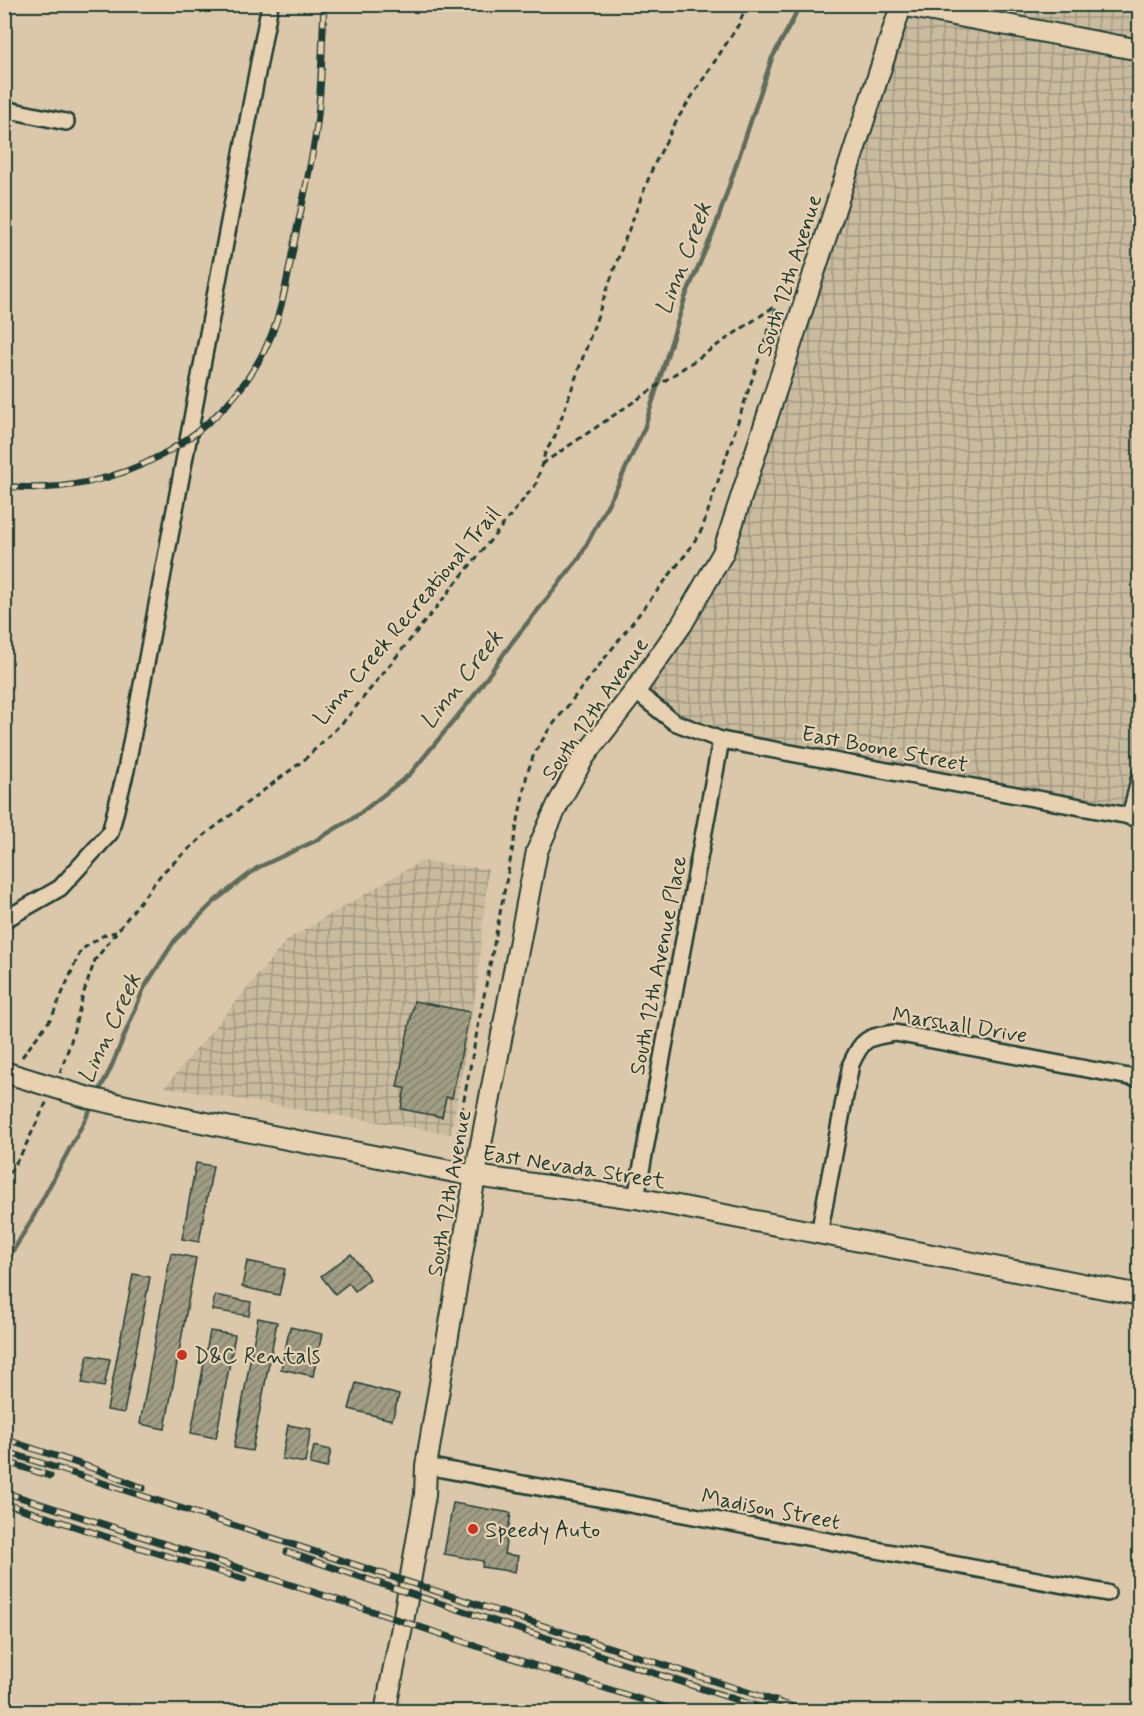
<svg xmlns="http://www.w3.org/2000/svg" width="1144" height="1716" viewBox="0 0 1144 1716" font-family="Mynerve,sans-serif">
  <style>
    .industrial { fill: url(#industrial-grid) }
    .lines { fill: none; stroke-linecap: round; stroke-linejoin: round }
    .stream { stroke: #5f6c5c; stroke-width: 4.5 }
    .building { fill: url(#building-hatch); stroke: #1f3d34; stroke-width: 1.5 }
    .minor-casing { stroke: #1f3d34; stroke-width: 20 }
    .major-casing { stroke: #1f3d34; stroke-width: 24 }
    .path { stroke: #1f3d34; stroke-width: 3; stroke-dasharray: 6 4.5; stroke-linecap: butt }
    .minor { stroke: #e7d1b1; stroke-width: 15 }
    .major { stroke: #e7d1b1; stroke-width: 20 }
    .rail-casing { stroke: #1f3d34; stroke-width: 7 }
    .rail { stroke: #e7d1b1; stroke-width: 4.5; stroke-dasharray: 14; stroke-linecap: butt }
    .major-bridge-casing { stroke: #1f3d34; stroke-width: 24; stroke-linecap: butt }
    .major-bridge { stroke: #e7d1b1; stroke-width: 20 }
    .poi-dot { fill: #c8321e; stroke: #e7d1b1; stroke-width: 2 }
    .labels { text-anchor: middle; stroke-width: 4.5; stroke-linejoin: round; paint-order: stroke }
    .street-label { font-size: 22px; fill: #1f3d34; stroke: #e7d1b1 }
    .poi-label { font-size: 22px; fill: #1f3d34; stroke: #e7d1b1; text-anchor: start }
    .water-label { font-size: 24px; font-style: italic; fill: #2f493e; stroke: #e7d1b1 }
  </style>
  <defs>
    <pattern id="industrial-grid" width="8" height="8" patternUnits="userSpaceOnUse" patternTransform="scale(1.5)"><rect width="8" height="8" fill="#cabb9f"/><path d="M0 4h8M4 0v8" fill="none" stroke="#a39982"/></pattern>
    <pattern id="building-hatch" width="6" height="6" patternUnits="userSpaceOnUse" patternTransform="scale(1.5)"><rect width="6" height="6" fill="#a19d85"/><path d="M-1 1l2-2M0 6l6-6M5 7l2-2" fill="none" stroke="#83816e"/></pattern>
  </defs>
  <rect width="100%" height="100%" fill="#dbc8aa"/>
  <filter id="ink" filterUnits="userSpaceOnUse"><feTurbulence type="fractalNoise" baseFrequency=".0167" numOctaves="2"/><feDisplacementMap in="SourceGraphic" scale="12" xChannelSelector="R" yChannelSelector="G"/><feConvolveMatrix kernelMatrix="1 2 1 2 8 2 1 2 1" color-interpolation-filters="sRGB"/></filter>
  <g filter="url(#ink)">
    <g class="industrial">
      <path d="M 901,5 L 1139,5 L 1139,818 L 721,740 L 674,722 L 635,691 L 723,553 Z"/>
      <path d="M 421,861 L 488,869 L 478,978 L 451,1134 L 165,1087 L 287,940 Z"/>
    </g>
    <g class="lines">
      <g class="stream">
        <path d="M 97,1095 L 110,1070 L 144,988 L 175,940 L 216,900 L 257,868 L 315,841 L 358,815 L 410,774 L 470,701 L 513,641 L 580,557 L 618,485 L 644,429 L 686,295 L 715,228 L 772,58 L 794,18 L 799,4"/>
        <path d="M 4,1266 L 31,1221 L 94,1103"/>
      </g>
    </g>
    <g class="building">
      <path d="M 414,1001 L 470,1012 L 452,1098 L 446,1097 L 442,1117 L 401,1109 L 405,1088 L 397,1087 Z"/>
      <path d="M 196,1163 L 213,1166 L 199,1242 L 182,1239 Z"/>
      <path d="M 171,1253 L 196,1258 L 165,1429 L 140,1424 Z"/>
      <path d="M 351,1254 L 370,1279 L 355,1291 L 349,1283 L 335,1294 L 321,1276 Z"/>
      <path d="M 247,1261 L 285,1269 L 279,1295 L 242,1287 Z"/>
      <path d="M 133,1274 L 150,1277 L 124,1413 L 107,1410 Z"/>
      <path d="M 215,1295 L 251,1302 L 249,1316 L 212,1310 Z"/>
      <path d="M 258,1318 L 277,1322 L 252,1451 L 234,1448 Z"/>
      <path d="M 290,1327 L 322,1334 L 313,1376 L 281,1369 Z"/>
      <path d="M 210,1331 L 235,1335 L 216,1438 L 191,1433 Z"/>
      <path d="M 88,1355 L 110,1359 L 104,1387 L 82,1383 Z"/>
      <path d="M 356,1383 L 399,1395 L 392,1420 L 349,1409 Z"/>
      <path d="M 288,1425 L 311,1429 L 305,1463 L 282,1459 Z"/>
      <path d="M 314,1446 L 331,1450 L 327,1468 L 310,1464 Z"/>
      <path d="M 453,1503 L 511,1513 L 504,1554 L 518,1556 L 515,1572 L 482,1567 L 483,1561 L 444,1554 Z"/>
    </g>
    <g class="lines">
      <defs>
        <g id="minor">
          <path d="M 4,109 L 66,122"/>
          <path d="M 635,691 L 674,722 L 721,740 L 1140,818"/>
          <path d="M 1130,817 L 1140,776"/>
          <path d="M 4,920 L 60,888 L 110,833 L 126,770 L 270,4"/>
          <path d="M 636,1198 L 721,740"/>
          <path d="M 819,1234 L 851,1064 C 863,1038 867,1037 895,1033 L 1140,1079"/>
          <path d="M 426,1466 L 1107,1593"/>
        </g>
        <g id="major">
          <path d="M 895,4 L 1140,50"/>
          <path d="M 186,1119 L 475,1176 L 636,1198 L 1140,1295"/>
          <path d="M 385,1712 L 403,1622 L 425,1495 L 426,1466 L 475,1176 L 537,851 L 557,806 L 584,757 L 635,691 L 682,624 L 723,553 L 901,6"/>
        </g>
      </defs>
      <use href="#minor" class="minor-casing"/>
      <use href="#major" class="major-casing"/>
      <g class="path">
        <path d="M 542,464 L 775,306"/>
        <path d="M 22,1057 L 52,1017 L 81,950 L 104,935 L 116,932"/>
        <path d="M 60,1073 L 71,1041 L 83,995 L 95,960 L 163,872 L 207,833 L 304,760 L 346,719 L 536,484 L 545,453 L 555,436 L 621,250 L 653,167 L 678,118 L 739,24 L 747,4"/>
        <path d="M 457,1142 L 463,1104 L 527,774 L 534,754 L 548,731 L 689,550 L 702,529 L 777,305"/>
        <path d="M 4,1182 L 23,1151 L 47,1101"/>
      </g>
      <use href="#minor" class="minor"/>
      <use href="#major" class="major"/>
      <defs>
        <g id="rail">
          <path d="M 4,486 C 114,499 228,439 271,336 C 284,304 289,268 296,234 C 303,200 311,166 316,132 C 322,90 322,47 324,4"/>
          <path d="M 4,1439 L 98,1470 L 143,1488"/>
          <path d="M 4,1451 L 809,1712"/>
          <path d="M 4,1461 L 50,1476"/>
          <path d="M 4,1492 L 375,1612 L 545,1669 L 680,1712"/>
          <path d="M 4,1503 L 134,1546 L 244,1579"/>
          <path d="M 287,1552 L 408,1593 L 774,1712"/>
        </g>
      </defs>
      <use href="#rail" class="rail-casing"/>
      <use href="#rail" class="rail"/>
      <defs>
        <path id="major-bridge" d="M 4,1072 L 89,1098 L 186,1119"/>
      </defs>
      <use href="#major-bridge" class="major-bridge-casing"/>
      <use href="#major-bridge" class="major-bridge"/>
    </g>
  </g>
  <g class="poi-dot">
    <circle cx="182" cy="1355" r="6"/>
    <circle cx="473" cy="1529" r="6"/>
  </g>
  <g class="labels">
    <g class="street-label">
      <text transform="translate(788 275) rotate(-72)" y="8">South 12th Avenue</text>
      <text transform="translate(406 615) rotate(-50)" y="8">Linn Creek Recreational Trail</text>
      <text transform="translate(594 708) rotate(-55)" y="8">South 12th Avenue</text>
      <text transform="translate(885 748) rotate(11)" y="8">East Boone Street</text>
      <text transform="translate(657 965) rotate(-79)" y="8">South 12th Avenue Place</text>
      <text transform="translate(960 1024) rotate(9)" y="8">Marshall Drive</text>
      <text transform="translate(574 1166) rotate(9)" y="8">East Nevada Street</text>
      <text transform="translate(448 1193) rotate(-80)" y="8">South 12th Avenue</text>
      <text transform="translate(771 1508) rotate(11)" y="8">Madison Street</text>
    </g>
    <g class="poi-label">
      <text x="194" y="1363">D&amp;C Rentals</text>
      <text x="485" y="1537">Speedy Auto</text>
    </g>
    <g class="water-label">
      <text transform="translate(683 258) rotate(-69)" y="8">Linn Creek</text>
      <text transform="translate(461 679) rotate(-52)" y="8">Linn Creek</text>
      <text transform="translate(109 1028) rotate(-65)" y="8">Linn Creek</text>
    </g>
  </g>
  <rect width="1144" height="1716" fill="none" stroke="#e7d1b1" stroke-width="24"/>
  <rect x="12" y="12" width="1120" height="1692" fill="none" stroke="#1f3d34" stroke-width="2" filter="url(#ink)"/>
</svg>
